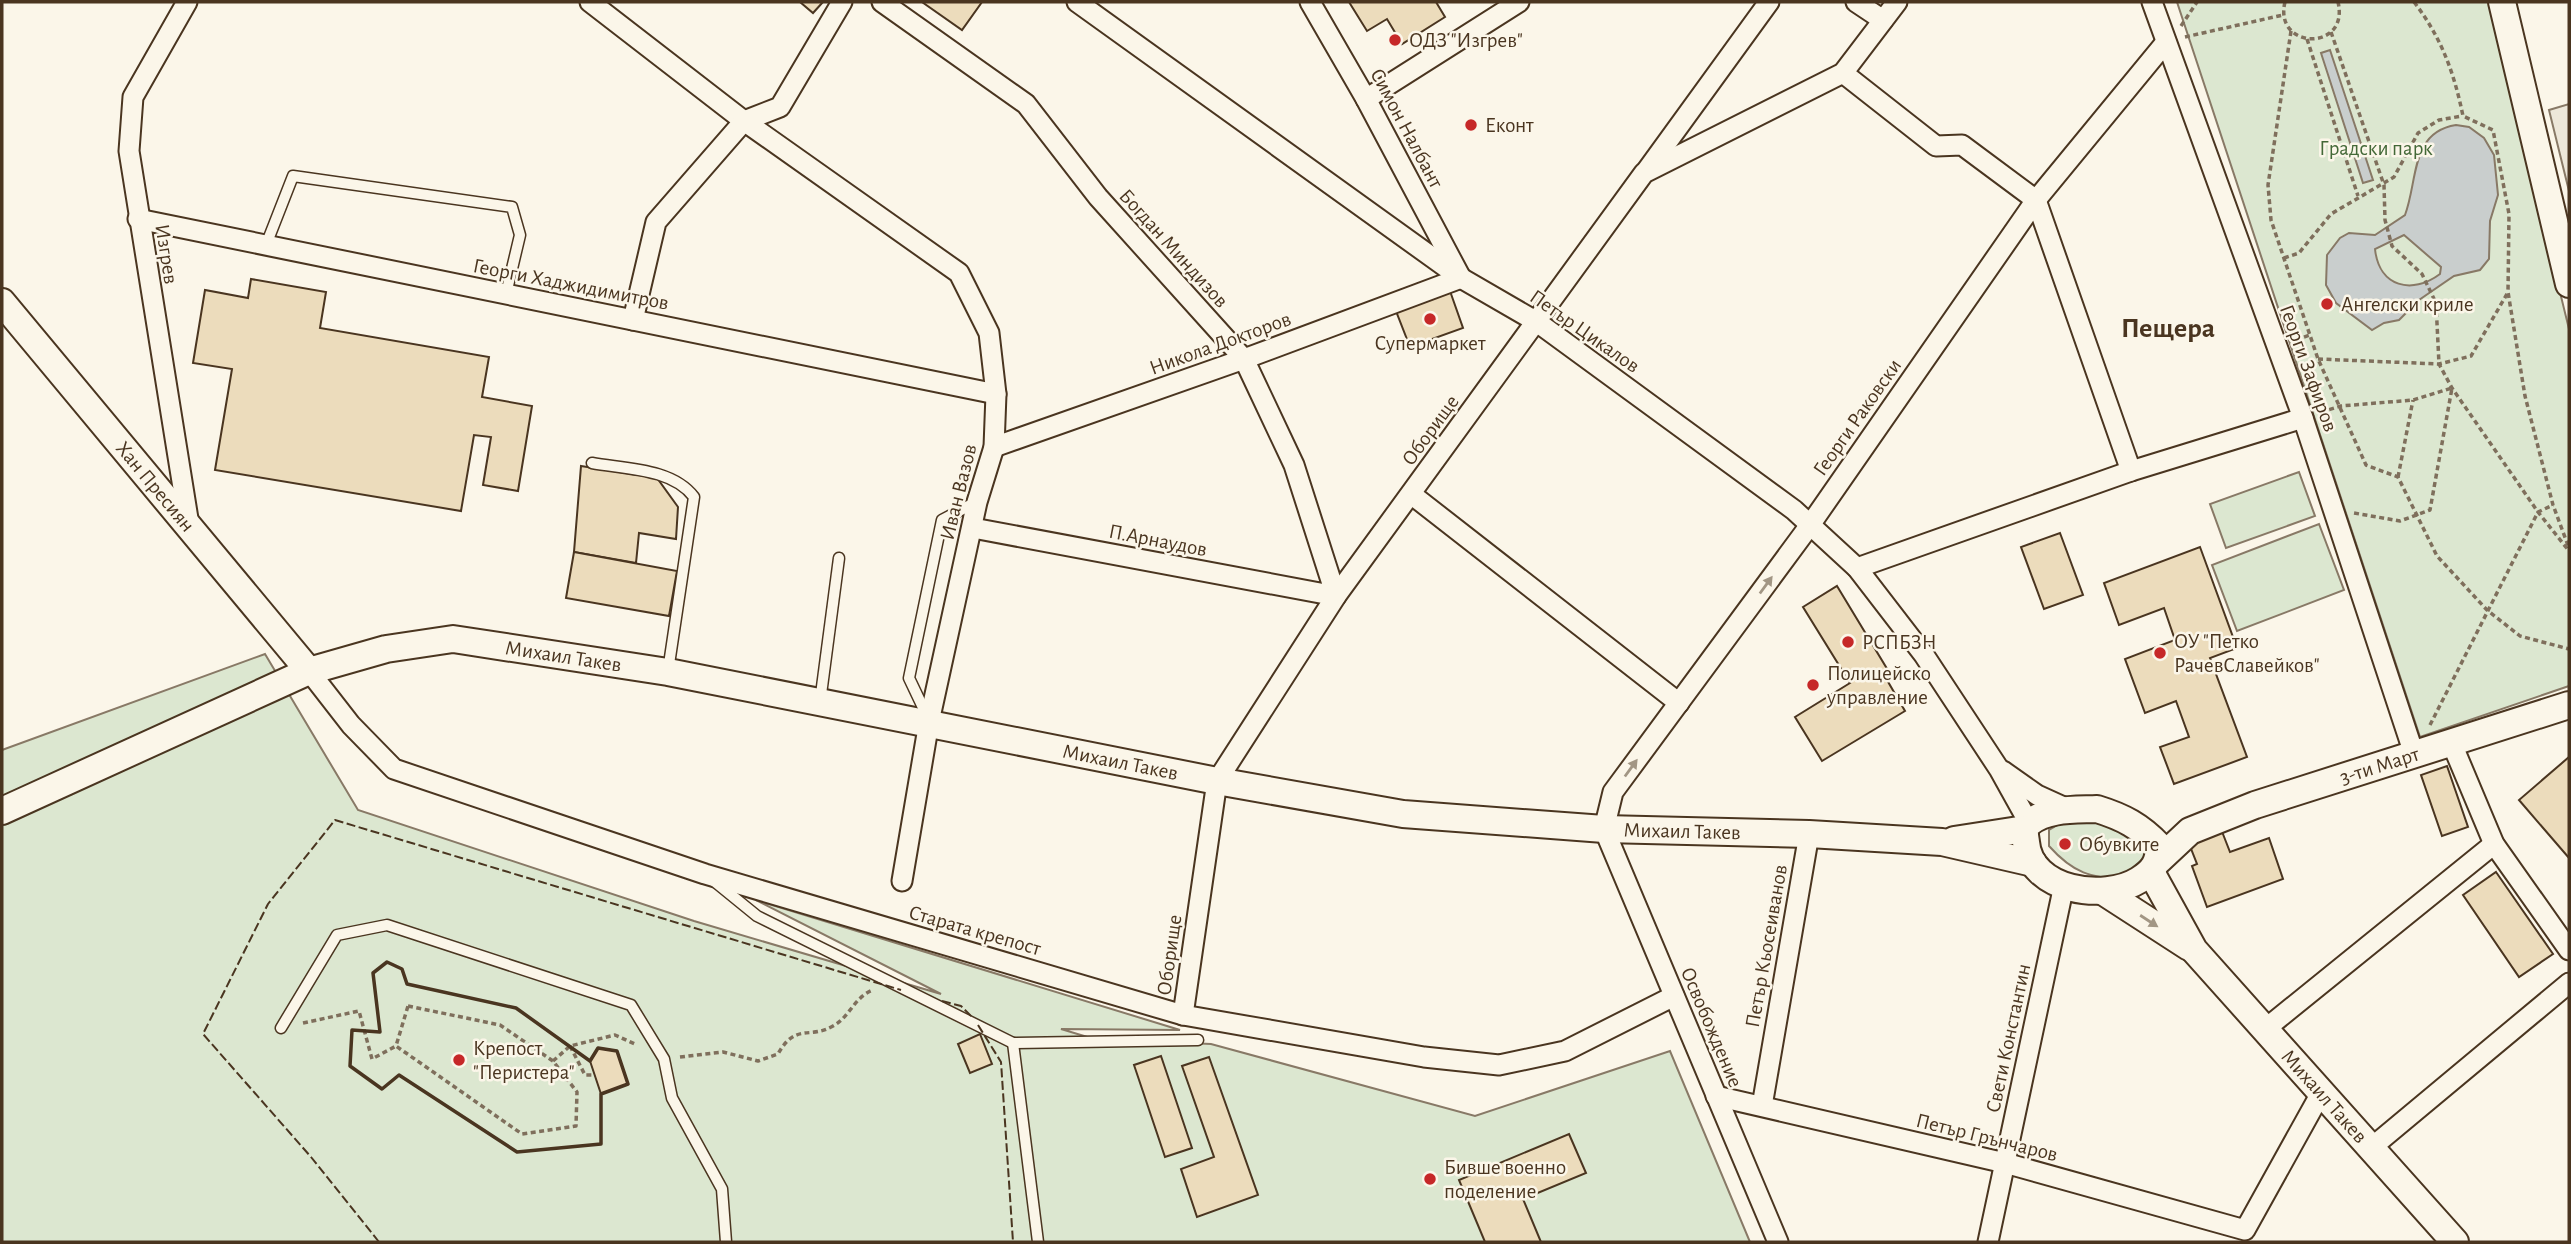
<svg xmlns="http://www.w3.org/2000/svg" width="2571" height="1244" viewBox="0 0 2571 1244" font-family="'Alegreya Sans',sans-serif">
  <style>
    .green { fill: #dce7d0; stroke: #887966; stroke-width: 2 }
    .parking { fill: #ede7d9; stroke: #887966; stroke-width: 2 }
    .water { fill: #c9cecd; stroke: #887966; stroke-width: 2; fill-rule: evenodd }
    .building { fill: #ecdcbc; stroke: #4a3520; stroke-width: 2 }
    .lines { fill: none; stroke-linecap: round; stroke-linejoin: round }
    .lane-casing { stroke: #4a3520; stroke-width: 13 }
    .street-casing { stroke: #4a3520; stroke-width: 23 }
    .secondary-casing { stroke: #4a3520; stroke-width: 30 }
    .path { stroke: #7f6f5c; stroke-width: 3.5; stroke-dasharray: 5 3.5; stroke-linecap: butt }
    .lane { stroke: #fbf6e9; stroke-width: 10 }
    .street { stroke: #fbf6e9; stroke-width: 19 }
    .secondary { stroke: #fbf6e9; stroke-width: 26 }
    .fence { stroke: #4a3520; stroke-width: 2; stroke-dasharray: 9 3.5; stroke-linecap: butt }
    .wall { stroke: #4a3520; stroke-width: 3.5 }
    .oneway { fill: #a29684 }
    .poi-dot { fill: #c62828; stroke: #fbf6e9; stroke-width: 2.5 }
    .labels { text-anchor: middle; stroke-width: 5; stroke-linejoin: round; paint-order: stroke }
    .poi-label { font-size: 21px; fill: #4a3520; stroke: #fbf6e9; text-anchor: start }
    .street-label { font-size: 21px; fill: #4a3520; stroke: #fbf6e9 }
    .park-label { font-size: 21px; fill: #436837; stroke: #fbf6e9 }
    .district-label { font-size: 28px; font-weight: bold; fill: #4a3520; stroke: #fbf6e9 }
  </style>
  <rect width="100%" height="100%" fill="#fbf6e9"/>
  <g class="green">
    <path d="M 2177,2 L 2489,2 L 2569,329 L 2569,686 L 2420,737 Z"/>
    <path d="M 2299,472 L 2315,516 L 2226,548 L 2210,504 Z"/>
    <path d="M 2319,524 L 2344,590 L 2237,631 L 2212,565 Z"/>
    <path d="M 265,654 L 358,810 L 694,921 L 941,994 L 756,900 L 1180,1030 L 1061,1029 L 1094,1039 L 1211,1044 L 1475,1116 L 1670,1051 L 1750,1242 L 2,1242 L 2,750 Z"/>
    <path d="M 2104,821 L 2132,833 L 2151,854 L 2126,880 C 2090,877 2074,874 2049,846 L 2049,830 L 2061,823 Z"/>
  </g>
  <path class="parking" d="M 2569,104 L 2569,191 L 2549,110 Z"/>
  <g class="water">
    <path d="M 2330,50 L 2373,180 L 2363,183 L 2321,53 Z"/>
    <path d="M 2456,125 L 2469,127 L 2484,138 L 2494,155 L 2498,195 L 2490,221 L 2489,259 L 2480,270 L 2454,276 L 2419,300 L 2399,320 L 2384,323 L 2372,330 L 2336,303 L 2326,285 L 2327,255 L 2340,238 L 2349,233 L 2375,235 L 2405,215 C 2418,181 2410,132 2456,125 ZM 2404,235 L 2441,267 L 2440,274 C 2412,295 2379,287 2375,249 Z"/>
  </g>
  <g class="building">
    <path d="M 800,2 L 823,2 L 813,13 Z"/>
    <path d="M 922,2 L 982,2 L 962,30 Z"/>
    <path d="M 1349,2 L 1436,2 L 1445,17 L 1402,44 L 1387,19 L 1367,31 Z"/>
    <path d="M 251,279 L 326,292 L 320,328 L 489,357 L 482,397 L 532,406 L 518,491 L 483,485 L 491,437 L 474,435 L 461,511 L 215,470 L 232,369 L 193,363 L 205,290 L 248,298 Z"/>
    <path d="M 1450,291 L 1463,328 L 1410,347 L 1396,311 Z"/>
    <path d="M 581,466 L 657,478 L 678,507 L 676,539 L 639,533 L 636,563 L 574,552 Z"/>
    <path d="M 2060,533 L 2083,595 L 2044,609 L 2021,547 Z"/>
    <path d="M 2200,547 L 2237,648 L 2210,658 L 2247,757 L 2174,784 L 2160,747 L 2189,737 L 2176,701 L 2145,713 L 2125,659 L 2175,640 L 2164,608 L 2119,625 L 2104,583 Z"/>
    <path d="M 574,552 L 677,571 L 669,616 L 566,598 Z"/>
    <path d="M 1837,586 L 1892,677 L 1887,680 L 1905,711 L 1822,761 L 1795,717 L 1850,683 L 1803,607 Z"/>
    <path d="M 2569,757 L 2569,858 L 2519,800 Z"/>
    <path d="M 2447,766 L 2468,827 L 2442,836 L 2421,775 Z"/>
    <path d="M 2221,829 L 2230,852 L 2269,838 L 2283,879 L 2207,907 L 2192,866 L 2197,864 L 2188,841 Z"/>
    <path d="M 2496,872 L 2553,954 L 2519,977 L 2463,895 Z"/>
    <path d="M 980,1034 L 992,1064 L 970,1073 L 958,1044 Z"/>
    <path d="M 598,1048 L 617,1051 L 628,1084 L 601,1094 L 590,1061 Z"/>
    <path d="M 1161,1056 L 1192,1148 L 1165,1157 L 1134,1065 Z"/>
    <path d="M 1209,1057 L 1258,1195 L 1197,1217 L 1181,1169 L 1214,1157 L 1182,1066 Z"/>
    <path d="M 1569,1134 L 1586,1173 L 1523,1199 L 1541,1242 L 1485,1242 L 1459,1180 Z"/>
  </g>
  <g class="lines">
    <defs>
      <g id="lane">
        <path d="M 266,245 L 293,176 L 512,207 L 520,235 L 506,294"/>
        <path d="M 592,463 C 625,469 672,468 694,497 L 668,671"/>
        <path d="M 820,702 L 839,558"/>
        <path d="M 928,718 L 909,678 L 942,520 L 976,502"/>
        <path d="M 714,881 L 757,916 L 1013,1043 L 1198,1040"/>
        <path d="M 281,1028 L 337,935 L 387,925 L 631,1005 L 664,1059 L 672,1098 L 722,1189 L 726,1242"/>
        <path d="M 1013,1043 L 1038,1242"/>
      </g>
      <g id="street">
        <path d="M 187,2 L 133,97 L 129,151 L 189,525"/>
        <path d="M 590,2 L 744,121 L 959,273 L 989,333 L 996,394 L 994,447 L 977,502 L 929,722 L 902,881"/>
        <path d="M 882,2 L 1026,104 L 1098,197 L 1244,359 L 1294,465 L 1336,596 L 973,528"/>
        <path d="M 1077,2 L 1461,278 L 1537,322 L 1794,510 L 1857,568 L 1924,655 L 1999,769 L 2029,823"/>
        <path d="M 1856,2 L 1883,20"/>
        <path d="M 2152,2 L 2303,418 L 2414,754"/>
        <path d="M 1843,73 L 1936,146 L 1962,145 L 2036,200 L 2131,471"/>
        <path d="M 1366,99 L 1519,2"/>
        <path d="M 1647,170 L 1769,2"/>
        <path d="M 138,219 L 996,394"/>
        <path d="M 633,320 L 656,222 L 744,121 L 780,107 L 842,2"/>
        <path d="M 994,447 L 1244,359 L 1461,278 L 1366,99 L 1310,2"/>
        <path d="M 1411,494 L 1679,703"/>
        <path d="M 1857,568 L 2131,471 L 2303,418"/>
        <path d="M 309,671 L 351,725 L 394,769 L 705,874 L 1183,1015 L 1424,1057 L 1499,1065 L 1565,1051 L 1674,996"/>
        <path d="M 2452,744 L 2494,844 L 2569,950"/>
        <path d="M 2003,771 L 2037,795 L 2070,810"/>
        <path d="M 1183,1015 L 1217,781 L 1336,596 L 1644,173 L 1843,73 L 1897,2"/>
        <path d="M 2264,1030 L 2494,844"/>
        <path d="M 1716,1096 L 2005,1163 L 2245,1230 L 2321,1093"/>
        <path d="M 1762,1106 L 1809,834"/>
        <path d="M 2371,1148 L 2569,983"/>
        <path d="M 1778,1242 L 1604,829 L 1613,792 L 1810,525 L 2036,200 L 2166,42"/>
        <path d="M 1988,1242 L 2064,885"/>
      </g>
      <g id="secondary">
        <path d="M 2502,2 L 2569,284"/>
        <path id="s1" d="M 2,302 L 309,671"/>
        <path d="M 2097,809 C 2123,817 2140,826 2159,846 C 2159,863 2153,871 2139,880 C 2104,902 2030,891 2026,842 C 2025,835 2023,828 2029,823 C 2047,808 2075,810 2097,809 Z"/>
        <path id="s2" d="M 2,811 L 309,671 L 386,649 L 453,639 L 668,672 L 1217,781 L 1403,814 L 1604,829 L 1809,834 L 1942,842 L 2033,863"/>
        <path d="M 1954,840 L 2025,829"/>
        <path id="s3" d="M 2159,860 L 2190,831 L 2255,805 L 2569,705"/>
        <path id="s4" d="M 2151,872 L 2194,950 L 2455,1242"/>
        <path d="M 2104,892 L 2189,947"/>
      </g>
    </defs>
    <use href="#lane" class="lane-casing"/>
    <use href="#street" class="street-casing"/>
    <use href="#secondary" class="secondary-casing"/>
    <g class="path">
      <path d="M 2285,2 C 2273,50 2350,52 2338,2"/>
      <path d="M 2414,2 C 2441,37 2454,72 2463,116 L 2493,130 L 2509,214 L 2508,292 L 2525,396 L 2553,505 L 2569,548"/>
      <path d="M 2181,26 L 2197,2"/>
      <path d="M 2291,31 L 2268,185 L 2271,220 L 2318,359 L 2366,465 L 2398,477 L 2437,556 L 2487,610 L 2520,636 L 2569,649"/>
      <path d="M 2331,32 L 2384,185 L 2385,220 L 2392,246 L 2422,274 L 2436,303 L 2439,364 L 2452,388 L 2538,512 L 2569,551"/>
      <path d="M 2185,37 L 2283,15"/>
      <path d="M 2307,39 L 2358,196"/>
      <path d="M 2284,258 L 2299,253 L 2331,214 L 2394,177 L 2418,133 L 2439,120 L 2462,116"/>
      <path d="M 2296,340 L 2310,335"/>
      <path d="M 2318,359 L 2439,364 L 2471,356 L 2507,294"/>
      <path d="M 2321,412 L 2341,406 L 2413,400 L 2452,388 L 2430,510 L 2400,521 L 2354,513"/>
      <path d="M 2398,477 L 2413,400"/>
      <path d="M 2430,725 L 2538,512 L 2553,505"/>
      <path d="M 408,1006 L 500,1025 L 553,1061 L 577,1092 L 576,1126 L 522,1134 L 396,1046 Z"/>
      <path d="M 303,1023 L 359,1011 L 372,1059 L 396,1046"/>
      <path d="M 570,1046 L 585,1075 L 594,1075"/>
      <path d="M 680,1057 L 723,1052 L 758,1061 L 778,1054 C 796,1022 809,1040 833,1026 C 850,1017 854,997 873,990"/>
      <path d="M 553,1061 L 570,1046 L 615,1035 L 637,1045"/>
    </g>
    <use href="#lane" class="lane"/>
    <use href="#street" class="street"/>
    <use href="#secondary" class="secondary"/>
    <g class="fence">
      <path d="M 942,1001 L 961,1006 L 972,1017"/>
      <path d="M 978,1025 L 1001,1062 L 1013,1242"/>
      <path d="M 379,1242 L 311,1157 L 203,1034 L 268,904 L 335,820 L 901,990"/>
    </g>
    <path class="wall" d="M 387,962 L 402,969 L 407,984 L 516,1008 L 590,1061 L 598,1048 L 617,1051 L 628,1084 L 601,1094 L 601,1144 L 517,1152 L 399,1075 L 382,1089 L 350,1066 L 352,1030 L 380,1032 L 373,973 Z"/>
  </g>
  <defs><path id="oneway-solid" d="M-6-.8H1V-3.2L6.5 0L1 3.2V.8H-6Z" transform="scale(1.75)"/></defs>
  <g class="oneway">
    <use href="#oneway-solid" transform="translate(1766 585) rotate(-54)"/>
    <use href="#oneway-solid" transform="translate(1631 768) rotate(-54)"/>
    <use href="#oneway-solid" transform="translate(2149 921) rotate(33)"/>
  </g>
  <g class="poi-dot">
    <circle cx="1395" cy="40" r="7"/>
    <circle cx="1471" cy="125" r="7"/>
    <circle cx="2327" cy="304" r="7"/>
    <circle cx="1430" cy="319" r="7"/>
    <circle cx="1848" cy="642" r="7"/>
    <circle cx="2160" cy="653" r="7"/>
    <circle cx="1813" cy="685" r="7"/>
    <circle cx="2065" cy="844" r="7"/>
    <circle cx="459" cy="1060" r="7"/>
    <circle cx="1430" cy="1179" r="7"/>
  </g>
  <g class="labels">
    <g class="poi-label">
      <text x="1409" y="47">ОДЗ "Изгрев"</text>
      <text x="1485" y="132">Еконт</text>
      <text x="2341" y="311">Ангелски криле</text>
      <text x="1430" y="350" text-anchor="middle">Супермаркет</text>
      <text x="2174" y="648">ОУ "Петко<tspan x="2174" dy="24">РачевСлавейков"</tspan></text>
      <text x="1862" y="649">РСПБЗН</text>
      <text x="1827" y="680">Полицейско<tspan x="1827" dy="24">управление</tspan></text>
      <text x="2079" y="851">Обувките</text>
      <text x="473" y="1055">Крепост<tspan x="473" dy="24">"Перистера"</tspan></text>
      <text x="1444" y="1174">Бивше военно<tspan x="1444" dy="24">поделение</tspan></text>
    </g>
    <g class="street-label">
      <text transform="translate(1407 128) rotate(62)" y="7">Симон Налбант</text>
      <text transform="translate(1174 248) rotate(48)" y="7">Богдан Миндизов</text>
      <text transform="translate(167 254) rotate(81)" y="7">Изгрев</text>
      <text transform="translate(571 284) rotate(11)" y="7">Георги Хаджидимитров</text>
      <text transform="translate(1585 331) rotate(35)" y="7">Петър Цикалов</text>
      <text transform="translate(1220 343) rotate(-20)" y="7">Никола Докторов</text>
      <text transform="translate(2309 368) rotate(70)" y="7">Георги Зафиров</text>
      <text transform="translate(1857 417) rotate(-55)" y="7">Георги Раковски</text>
      <text transform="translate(1430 430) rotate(-54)" y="7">Оборище</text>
      <text dy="7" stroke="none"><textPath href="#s1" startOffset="240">Хан Пресиян</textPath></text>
      <text transform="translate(958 492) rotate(-76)" y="7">Иван Вазов</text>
      <text transform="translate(1158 540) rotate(11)" y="7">П.Арнаудов</text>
      <text dy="7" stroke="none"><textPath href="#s2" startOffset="597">Михаил Такев</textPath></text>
      <text dy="7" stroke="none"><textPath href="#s2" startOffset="1164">Михаил Такев</textPath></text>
      <text dy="7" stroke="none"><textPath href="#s3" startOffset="243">3-ти Март</textPath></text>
      <text dy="7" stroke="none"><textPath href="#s2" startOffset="1731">Михаил Такев</textPath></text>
      <text transform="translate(975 930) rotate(16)" y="7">Старата крепост</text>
      <text transform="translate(1766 946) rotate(-80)" y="7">Петър Кьосеиванов</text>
      <text transform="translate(1169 955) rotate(-82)" y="7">Оборище</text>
      <text transform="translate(1712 1027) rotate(67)" y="7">Освобождение</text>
      <text transform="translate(2008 1038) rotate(-78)" y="7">Свети Константин</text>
      <text dy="7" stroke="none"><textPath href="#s4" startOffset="285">Михаил Такев</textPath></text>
      <text transform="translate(1987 1137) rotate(14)" y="7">Петър Грънчаров</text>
    </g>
    <g class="park-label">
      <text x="2376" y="155">Градски парк</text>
    </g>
    <g class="district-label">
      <text x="2168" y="337">Пещера</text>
    </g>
  </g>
  <rect width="2571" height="1244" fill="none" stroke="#4a3520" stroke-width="7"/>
</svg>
